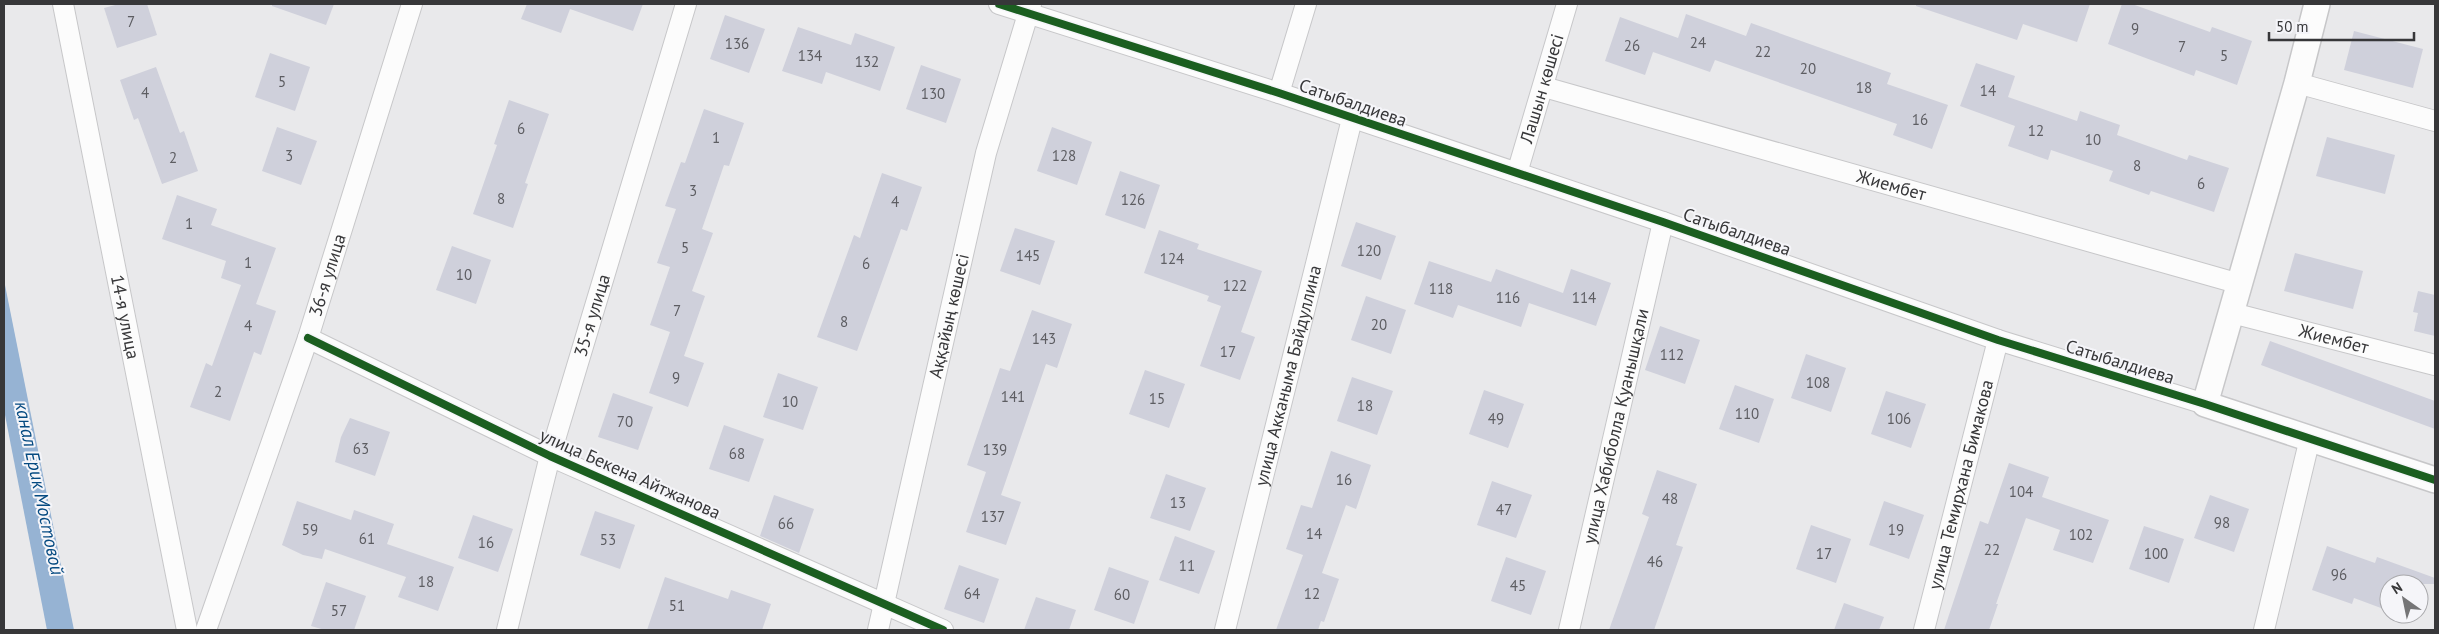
<svg xmlns="http://www.w3.org/2000/svg" width="2439" height="634" viewBox="0 0 2439 634" font-family="'PT Sans',sans-serif">
  <style>
    .water { fill: #96b3d3 }
    .building { fill: #cfd0db }
    .lines { fill: none; stroke-linecap: round; stroke-linejoin: round }
    .minor-casing { stroke: #c7c7c9; stroke-width: 22 }
    .tertiary-casing { stroke: #c7c7c9; stroke-width: 28 }
    .minor { stroke: #fcfcfc; stroke-width: 20 }
    .tertiary { stroke: #fcfcfc; stroke-width: 25 }
    .cycleway-casing { stroke: #f5f5f9; stroke-width: 11 }
    .cycleway { stroke: #1b5e20; stroke-width: 8 }
    .labels { text-anchor: middle; stroke-width: 4; stroke-linejoin: round; paint-order: stroke }
    .number-label { font-size: 15px; fill: #5d5d62 }
    .street-label { font-size: 18px; fill: #373739; stroke: #f5f5f9 }
    .water-label { font-size: 19px; font-style: italic; fill: #054a81; stroke: #f5f5f9 }
  </style>
  <rect width="100%" height="100%" fill="#e9e9eb"/>
  <path class="water" d="M 4,280 L 74,630 L 47,630 L 4,410 Z"/>
  <g class="building">
    <path d="M 119,4 L 147,4 L 157,35 L 117,48 L 104,8 Z"/>
    <path d="M 272,4 L 334,4 L 326,25 L 272,6 Z"/>
    <path d="M 527,4 L 643,4 L 633,31 L 570,9 L 561,33 L 521,19 Z"/>
    <path d="M 1916,4 L 2090,4 L 2077,42 L 2023,24 L 2017,40 L 1916,6 Z"/>
    <path d="M 2122,4 L 2132,4 L 2210,32 L 2212,27 L 2252,41 L 2237,85 L 2196,70 L 2194,76 L 2108,44 Z"/>
    <path d="M 1686,14 L 1746,36 L 1751,23 L 1891,73 L 1887,84 L 1948,105 L 1932,149 L 1893,135 L 1897,124 L 1715,60 L 1710,72 L 1653,52 L 1645,75 L 1605,61 L 1620,17 L 1678,38 Z"/>
    <path d="M 725,15 L 765,29 L 749,73 L 710,59 Z"/>
    <path d="M 798,27 L 851,45 L 855,33 L 895,47 L 880,91 L 826,72 L 822,84 L 782,71 Z"/>
    <path d="M 2354,31 L 2423,49 L 2413,88 L 2344,70 Z"/>
    <path d="M 270,53 L 310,67 L 295,111 L 255,97 Z"/>
    <path d="M 1976,63 L 2015,76 L 2008,97 L 2077,121 L 2080,111 L 2120,125 L 2117,135 L 2187,160 L 2189,155 L 2229,168 L 2214,212 L 2151,191 L 2149,195 L 2109,181 L 2113,171 L 2051,150 L 2048,160 L 2008,146 L 2015,126 L 1960,106 Z"/>
    <path d="M 921,65 L 961,79 L 946,123 L 906,109 Z"/>
    <path d="M 156,67 L 180,133 L 184,131 L 198,171 L 162,184 L 138,118 L 134,120 L 120,80 Z"/>
    <path d="M 509,100 L 549,114 L 525,183 L 528,184 L 513,228 L 473,214 L 497,145 L 494,144 Z"/>
    <path d="M 704,109 L 744,123 L 729,166 L 724,165 L 702,229 L 713,233 L 692,291 L 705,296 L 684,356 L 704,363 L 688,407 L 649,393 L 670,332 L 650,325 L 670,267 L 657,263 L 676,209 L 665,206 L 681,162 L 685,163 Z"/>
    <path d="M 277,127 L 317,141 L 301,185 L 262,171 Z"/>
    <path d="M 1052,127 L 1092,142 L 1077,185 L 1037,171 Z"/>
    <path d="M 2327,137 L 2395,155 L 2385,194 L 2316,176 Z"/>
    <path d="M 1120,171 L 1160,185 L 1145,229 L 1105,215 Z"/>
    <path d="M 882,173 L 922,187 L 907,231 L 901,229 L 857,351 L 817,337 L 854,235 L 860,238 Z"/>
    <path d="M 177,195 L 217,209 L 211,225 L 276,248 L 256,304 L 276,311 L 261,355 L 254,352 L 230,421 L 190,407 L 206,363 L 212,366 L 241,285 L 221,278 L 226,261 L 162,239 Z"/>
    <path d="M 1356,222 L 1396,236 L 1381,280 L 1341,266 Z"/>
    <path d="M 1015,228 L 1055,241 L 1040,285 L 1000,271 Z"/>
    <path d="M 1159,230 L 1199,244 L 1197,249 L 1262,271 L 1241,332 L 1255,337 L 1240,380 L 1200,366 L 1221,306 L 1207,301 L 1209,296 L 1144,273 Z"/>
    <path d="M 452,246 L 491,260 L 476,304 L 436,290 Z"/>
    <path d="M 2295,253 L 2363,271 L 2353,309 L 2284,291 Z"/>
    <path d="M 1429,261 L 1491,282 L 1496,269 L 1563,293 L 1571,269 L 1611,283 L 1596,326 L 1529,303 L 1521,327 L 1458,305 L 1453,318 L 1414,304 Z"/>
    <path d="M 2418,291 L 2435,295 L 2435,336 L 2414,331 L 2418,313 L 2413,312 Z"/>
    <path d="M 1366,296 L 1406,310 L 1391,354 L 1351,340 Z"/>
    <path d="M 1032,310 L 1072,324 L 1057,368 L 1046,364 L 1001,495 L 1021,502 L 1006,545 L 966,532 L 986,472 L 967,465 L 1000,368 L 1010,371 Z"/>
    <path d="M 1660,326 L 1700,340 L 1685,384 L 1645,370 Z"/>
    <path d="M 2270,341 L 2435,401 L 2435,429 L 2261,365 Z"/>
    <path d="M 1806,354 L 1846,368 L 1831,412 L 1791,398 Z"/>
    <path d="M 1145,370 L 1185,384 L 1169,428 L 1129,414 Z"/>
    <path d="M 778,373 L 818,387 L 803,430 L 763,417 Z"/>
    <path d="M 1352,377 L 1393,391 L 1377,435 L 1337,421 Z"/>
    <path d="M 1735,385 L 1774,399 L 1759,443 L 1719,429 Z"/>
    <path d="M 1484,390 L 1524,404 L 1508,448 L 1469,434 Z"/>
    <path d="M 1886,391 L 1926,404 L 1911,448 L 1871,434 Z"/>
    <path d="M 613,393 L 653,407 L 638,450 L 598,437 Z"/>
    <path d="M 350,418 L 390,432 L 375,476 L 335,462 L 341,437 Z"/>
    <path d="M 724,425 L 764,439 L 749,482 L 709,469 Z"/>
    <path d="M 1331,451 L 1371,465 L 1356,509 L 1346,505 L 1322,573 L 1339,579 L 1324,622 L 1321,621 L 1318,630 L 1276,630 L 1303,555 L 1286,549 L 1301,505 L 1312,508 Z"/>
    <path d="M 2009,463 L 2049,477 L 2042,497 L 2109,520 L 2093,563 L 2053,550 L 2060,530 L 2026,518 L 1996,604 L 1998,604 L 1989,630 L 1944,630 L 1980,521 L 1988,524 Z"/>
    <path d="M 1657,470 L 1697,484 L 1676,545 L 1683,547 L 1654,630 L 1609,630 L 1649,517 L 1642,514 Z"/>
    <path d="M 1166,474 L 1206,488 L 1190,531 L 1150,518 Z"/>
    <path d="M 1492,481 L 1532,495 L 1516,538 L 1477,525 Z"/>
    <path d="M 774,495 L 814,509 L 799,553 L 760,536 Z"/>
    <path d="M 2210,495 L 2249,509 L 2234,552 L 2194,538 Z"/>
    <path d="M 297,501 L 351,520 L 354,510 L 394,524 L 387,544 L 454,567 L 438,611 L 398,597 L 406,577 L 325,549 L 322,559 L 303,555 L 282,545 Z"/>
    <path d="M 1884,501 L 1924,515 L 1909,559 L 1869,545 Z"/>
    <path d="M 595,511 L 635,525 L 620,569 L 580,555 Z"/>
    <path d="M 473,515 L 513,529 L 498,572 L 458,558 Z"/>
    <path d="M 1811,525 L 1851,539 L 1836,583 L 1796,569 Z"/>
    <path d="M 2144,526 L 2184,539 L 2169,583 L 2129,569 Z"/>
    <path d="M 1175,536 L 1215,551 L 1199,594 L 1159,580 Z"/>
    <path d="M 2327,546 L 2375,563 L 2377,557 L 2435,578 L 2435,584 L 2389,584 L 2389,611 L 2354,598 L 2352,604 L 2312,590 Z"/>
    <path d="M 1506,557 L 1546,571 L 1531,615 L 1491,601 Z"/>
    <path d="M 959,565 L 999,579 L 984,623 L 944,609 Z"/>
    <path d="M 1109,567 L 1149,581 L 1134,624 L 1094,610 Z"/>
    <path d="M 665,577 L 728,599 L 731,590 L 771,604 L 762,630 L 647,630 Z"/>
    <path d="M 326,582 L 366,596 L 354,630 L 325,630 L 311,626 Z"/>
    <path d="M 1036,597 L 1076,610 L 1069,630 L 1024,630 Z"/>
    <path d="M 1844,603 L 1884,617 L 1879,630 L 1834,630 Z"/>
  </g>
  <g class="lines">
    <defs>
      <g id="minor">
        <path id="s1" d="M 63,4 L 187,630"/>
        <path d="M 999,4 L 1279,93 L 1663,222 L 1998,340 L 2205,404"/>
        <path d="M 2297,83 L 2435,121"/>
        <path id="s2" d="M 1544,87 L 2240,284"/>
        <path d="M 1279,93 L 1306,4"/>
        <path id="s3" d="M 1517,173 L 1567,4"/>
        <path id="s4" d="M 2232,313 L 2435,365"/>
        <path d="M 308,338 L 550,456 L 943,630"/>
        <path id="s5" d="M 206,630 L 308,338 L 412,4"/>
        <path id="s6" d="M 507,630 L 550,456 L 686,4"/>
        <path id="s7" d="M 878,630 L 986,153 L 1031,4"/>
        <path id="s8" d="M 1225,630 L 1352,119"/>
        <path id="s9" d="M 1569,630 L 1663,222"/>
        <path id="s10" d="M 1924,630 L 1998,340"/>
        <path d="M 2264,630 L 2310,438"/>
      </g>
      <path id="tertiary" d="M 2317,4 L 2297,83 L 2205,404 L 2435,480"/>
    </defs>
    <use href="#minor" class="minor-casing"/>
    <use href="#tertiary" class="tertiary-casing"/>
    <use href="#minor" class="minor"/>
    <use href="#tertiary" class="tertiary"/>
    <defs>
      <g id="cycleway">
        <path d="M 999,4 L 1279,93 L 1663,222 L 1998,340 L 2205,404 L 2435,480"/>
        <path d="M 308,338 L 550,456 L 943,630"/>
      </g>
    </defs>
    <use href="#cycleway" class="cycleway-casing"/>
    <use href="#cycleway" class="cycleway"/>
  </g>
  <g class="labels">
    <g class="number-label">
      <text x="131" y="27">7</text>
      <text x="2135" y="34">9</text>
      <text x="1698" y="48">24</text>
      <text x="737" y="49">136</text>
      <text x="1632" y="51">26</text>
      <text x="2182" y="52">7</text>
      <text x="1763" y="57">22</text>
      <text x="810" y="61">134</text>
      <text x="2224" y="61">5</text>
      <text x="867" y="67">132</text>
      <text x="1808" y="74">20</text>
      <text x="282" y="87">5</text>
      <text x="1864" y="93">18</text>
      <text x="1988" y="96">14</text>
      <text x="145" y="98">4</text>
      <text x="933" y="99">130</text>
      <text x="1920" y="125">16</text>
      <text x="521" y="134">6</text>
      <text x="2036" y="136">12</text>
      <text x="716" y="143">1</text>
      <text x="2093" y="145">10</text>
      <text x="289" y="161">3</text>
      <text x="1064" y="161">128</text>
      <text x="173" y="163">2</text>
      <text x="2137" y="171">8</text>
      <text x="2201" y="189">6</text>
      <text x="693" y="196">3</text>
      <text x="501" y="204">8</text>
      <text x="1133" y="205">126</text>
      <text x="895" y="207">4</text>
      <text x="189" y="229">1</text>
      <text x="685" y="253">5</text>
      <text x="1369" y="256">120</text>
      <text x="1028" y="261">145</text>
      <text x="1172" y="264">124</text>
      <text x="248" y="268">1</text>
      <text x="866" y="269">6</text>
      <text x="464" y="280">10</text>
      <text x="1235" y="291">122</text>
      <text x="1441" y="294">118</text>
      <text x="1508" y="303">116</text>
      <text x="1584" y="303">114</text>
      <text x="677" y="316">7</text>
      <text x="844" y="327">8</text>
      <text x="1379" y="330">20</text>
      <text x="248" y="331">4</text>
      <text x="1044" y="344">143</text>
      <text x="1228" y="357">17</text>
      <text x="1672" y="360">112</text>
      <text x="676" y="383">9</text>
      <text x="1818" y="388">108</text>
      <text x="218" y="397">2</text>
      <text x="1013" y="402">141</text>
      <text x="1157" y="404">15</text>
      <text x="790" y="407">10</text>
      <text x="1365" y="411">18</text>
      <text x="1747" y="419">110</text>
      <text x="1496" y="424">49</text>
      <text x="1899" y="424">106</text>
      <text x="625" y="427">70</text>
      <text x="361" y="454">63</text>
      <text x="995" y="455">139</text>
      <text x="737" y="459">68</text>
      <text x="1344" y="485">16</text>
      <text x="2021" y="497">104</text>
      <text x="1670" y="504">48</text>
      <text x="1178" y="508">13</text>
      <text x="1504" y="515">47</text>
      <text x="993" y="522">137</text>
      <text x="2222" y="528">98</text>
      <text x="786" y="529">66</text>
      <text x="310" y="535">59</text>
      <text x="1896" y="535">19</text>
      <text x="1314" y="539">14</text>
      <text x="2081" y="540">102</text>
      <text x="367" y="544">61</text>
      <text x="608" y="545">53</text>
      <text x="486" y="548">16</text>
      <text x="1992" y="555">22</text>
      <text x="1824" y="559">17</text>
      <text x="2156" y="559">100</text>
      <text x="1655" y="567">46</text>
      <text x="1187" y="571">11</text>
      <text x="2339" y="580">96</text>
      <text x="426" y="587">18</text>
      <text x="1518" y="591">45</text>
      <text x="972" y="599">64</text>
      <text x="1312" y="599">12</text>
      <text x="1122" y="600">60</text>
      <text x="677" y="611">51</text>
      <text x="339" y="616">57</text>
    </g>
    <g class="street-label">
      <text dy="6" stroke="none"><textPath href="#s3" startOffset="88">Лашын көшесі</textPath></text>
      <text transform="translate(1353 103) rotate(19)" y="6">Сатыбалдиева</text>
      <text dy="6" stroke="none"><textPath href="#s2" startOffset="361">Жиембет</textPath></text>
      <text transform="translate(1737 232) rotate(19)" y="6">Сатыбалдиева</text>
      <text dy="6" stroke="none"><textPath href="#s5" startOffset="375">36-я улица</textPath></text>
      <text dy="6" stroke="none"><textPath href="#s6" startOffset="326">35-я улица</textPath></text>
      <text dy="6" stroke="none"><textPath href="#s7" startOffset="322">Аққайың көшесі</textPath></text>
      <text dy="6" stroke="none"><textPath href="#s1" startOffset="319">14-я улица</textPath></text>
      <text dy="6" stroke="none"><textPath href="#s4" startOffset="105">Жиембет</textPath></text>
      <text transform="translate(2120 362) rotate(17)" y="6">Сатыбалдиева</text>
      <text dy="6" stroke="none"><textPath href="#s8" startOffset="262">улица Акканыма Байдуллина</textPath></text>
      <text dy="6" stroke="none"><textPath href="#s9" startOffset="209">улица Хабиболла Қуанышқали</textPath></text>
      <text transform="translate(630 474) rotate(24)" y="6">улица Бекена Айтжанова</text>
      <text dy="6" stroke="none"><textPath href="#s10" startOffset="150">улица Темирхана Бимакова</textPath></text>
    </g>
    <g class="water-label">
      <text transform="translate(40 488) rotate(78)" y="7">канал Ерик Мостовой</text>
    </g>
  </g>
  <rect width="2439" height="634" fill="none" stroke="#373739" stroke-width="10"/>
  <g transform="translate(2404 599) rotate(327)"><circle r="24" fill="#f5f5f9" stroke="#a9a9ac"/>
  <path d="M0-4L9 19L0 12L-9 19Z" fill="#757577"/>
  <text y="-8" font-size="14" font-weight="bold" text-anchor="middle" fill="#373739">N</text>
  </g>
  <path d="M2269 32v8h145v-8" fill="none" stroke="#373739" stroke-width="2.5"/>
  <text x="2276" y="32" font-size="15" fill="#373739" stroke="#f5f5f9" stroke-width="4" paint-order="stroke">50 m</text>
</svg>
